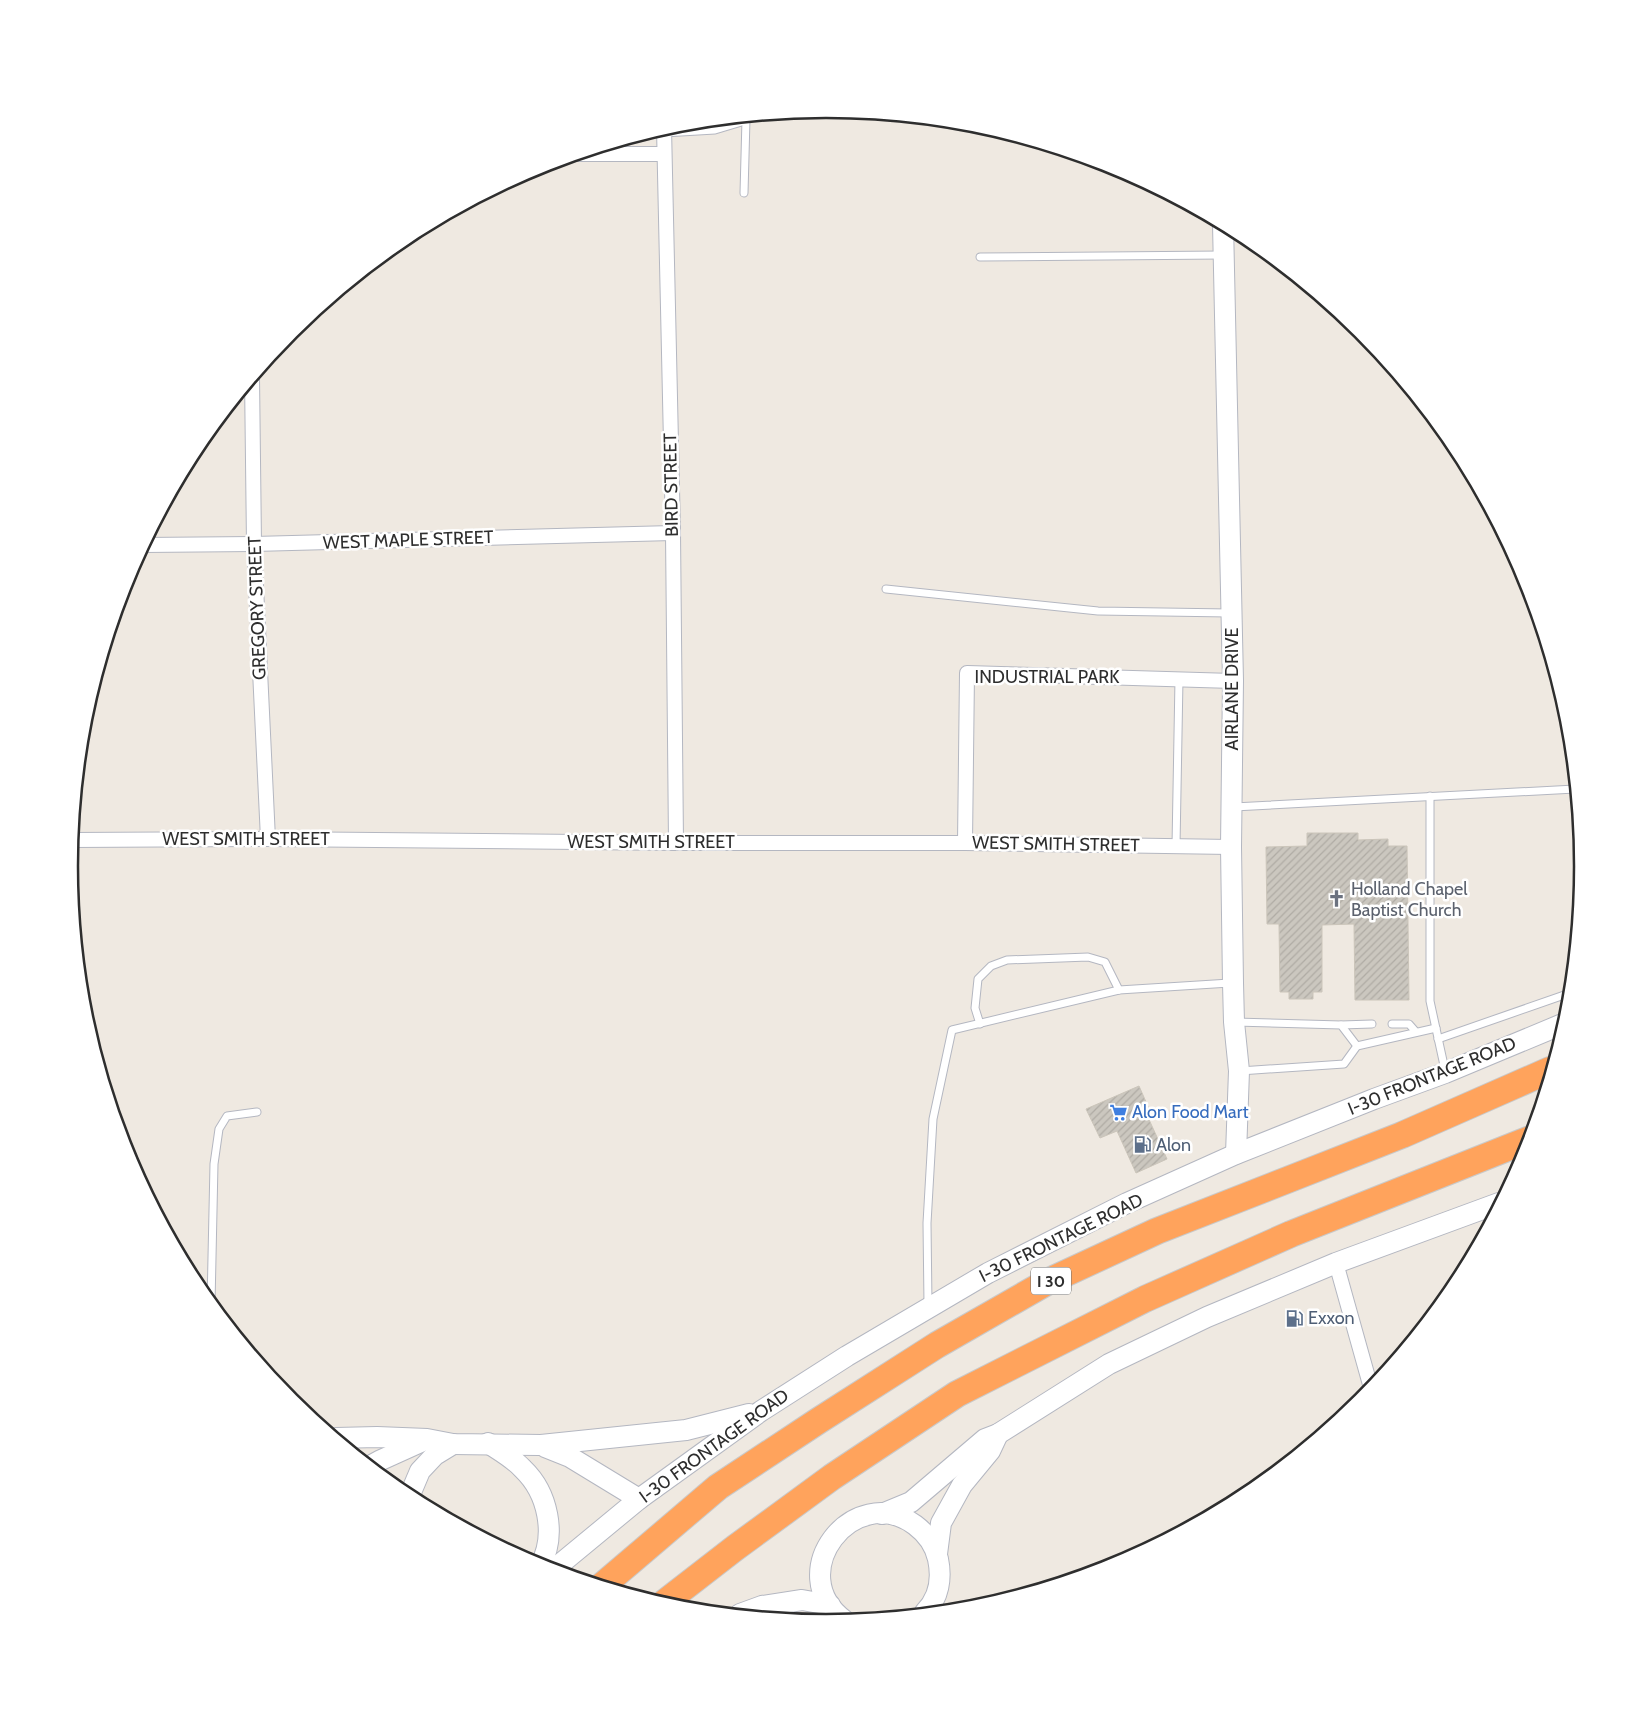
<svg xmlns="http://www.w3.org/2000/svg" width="1651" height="1731" viewBox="0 0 1651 1731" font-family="Cabin,sans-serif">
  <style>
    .building { fill: url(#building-hatch); stroke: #cbc5ba }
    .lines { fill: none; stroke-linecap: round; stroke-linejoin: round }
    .lane-casing { stroke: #b4b7c1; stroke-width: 9 }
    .street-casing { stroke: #b4b7c1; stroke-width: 16 }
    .secondary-casing { stroke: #b4b7c1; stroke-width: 22 }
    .highway-casing { stroke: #c9c9c9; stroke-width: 28 }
    .lane { stroke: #fff; stroke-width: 7 }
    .street { stroke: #fff; stroke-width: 14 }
    .secondary { stroke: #fff; stroke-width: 20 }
    .highway { stroke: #ffa35c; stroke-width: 26 }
    .labels { text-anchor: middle; stroke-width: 5; stroke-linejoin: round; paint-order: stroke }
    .shield { fill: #fff; stroke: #6d6d6d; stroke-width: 1 }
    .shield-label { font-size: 16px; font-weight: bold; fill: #2e2e2e }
    .street-label { font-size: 18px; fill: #2e2e2e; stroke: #fff }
    .worship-label { font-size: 18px; fill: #5b616d; stroke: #fff; text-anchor: start }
    .shop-label { font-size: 18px; fill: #366cbe; stroke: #fff; text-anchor: start }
    .service-label { font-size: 18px; fill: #4e5e75; stroke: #fff; text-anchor: start }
    .rim { fill: none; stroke: #2e2e2e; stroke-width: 2.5 }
  </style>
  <defs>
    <pattern id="building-hatch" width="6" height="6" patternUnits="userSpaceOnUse" patternTransform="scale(1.25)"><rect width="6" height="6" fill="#cbc7bf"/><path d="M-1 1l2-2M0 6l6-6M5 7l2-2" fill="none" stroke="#afaba4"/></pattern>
  </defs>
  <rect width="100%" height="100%" fill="#efe9e1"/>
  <g class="building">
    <path d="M 1307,833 L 1358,833 L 1358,840 L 1388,839 L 1388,846 L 1407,846 L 1409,1000 L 1355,1000 L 1354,924 L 1322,925 L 1322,992 L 1313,992 L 1313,999 L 1289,999 L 1289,992 L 1280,992 L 1279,924 L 1267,924 L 1266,847 L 1307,846 Z"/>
    <path d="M 1139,1086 L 1150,1111 L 1146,1113 L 1167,1159 L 1136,1173 L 1117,1131 L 1100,1138 L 1086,1109 Z"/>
  </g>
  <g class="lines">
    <defs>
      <g id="lane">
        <path d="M 664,133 L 715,130 L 745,121 L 738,117"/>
        <path d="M 744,193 L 746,119"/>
        <path d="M 980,257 L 1223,255"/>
        <path d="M 886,589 L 1098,611 L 1229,613"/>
        <path d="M 1430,796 L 1430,1001 L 1445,1070"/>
        <path d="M 1234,807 L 1575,789"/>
        <path d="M 1176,846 L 1179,679"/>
        <path d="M 1235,1022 L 1341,1025 L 1357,1046"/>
        <path d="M 980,1024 L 975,1008 L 978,979 L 991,966 L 1007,960 L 1088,957 L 1105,962 L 1119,990"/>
        <path d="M 1392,1024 L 1409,1024 L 1416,1032"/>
        <path d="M 1341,1025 L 1372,1024"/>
        <path d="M 1438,1039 L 1570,993"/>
        <path d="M 1240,1071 L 1344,1064 L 1357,1046 L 1436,1028"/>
        <path d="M 211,1304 L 214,1164 L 219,1129 L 227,1116 L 257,1112"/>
        <path d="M 928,1304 L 927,1223 L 933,1119 L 952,1030 L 1119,990 L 1230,983"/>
      </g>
      <g id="street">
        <path d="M 664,128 L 673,533 L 676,843"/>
        <path d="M 577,154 L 664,154"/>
        <path d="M 252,377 L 254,544 L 268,839"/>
        <path d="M 143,545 L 254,544 L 673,533"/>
        <path d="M 71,840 L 268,839 L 676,843 L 965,843 L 1231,847"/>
        <path d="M 965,843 L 967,673 L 1233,681"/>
        <path d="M 1336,1263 L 1371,1388"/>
      </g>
      <g id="secondary">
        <path d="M 1223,224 L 1233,681 L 1231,847 L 1233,983 L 1234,1022 L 1239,1071 L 1236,1154"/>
        <path d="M 336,1438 L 377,1437 L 427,1439 L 453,1444 L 541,1445 L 686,1430 L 749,1414"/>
        <path d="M 488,1443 C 500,1451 513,1458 523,1469 C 548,1493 557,1535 540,1566"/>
        <path d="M 545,1447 L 570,1457 L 639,1499"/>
        <path d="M 370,1466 L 381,1460 L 423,1441"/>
        <path d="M 409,1497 L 420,1471 L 435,1455 L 453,1444"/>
        <path d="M 882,1514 L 911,1502 L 985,1439 L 998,1434 L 1109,1364 L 1207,1317 L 1336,1263 L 1499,1203"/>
        <path d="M 937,1554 L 941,1523 L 962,1485 L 990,1451 L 998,1434"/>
        <path d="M 553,1570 L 639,1499 L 761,1411 L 847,1356 L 988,1273 L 1127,1203 L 1236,1154 L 1374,1099 L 1445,1073 L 1565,1023"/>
        <path d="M 740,1614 L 762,1606 L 802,1600 L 830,1605"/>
        <path d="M 844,1620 C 782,1574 853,1480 915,1525 C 927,1534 935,1546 938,1559 C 942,1578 939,1598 925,1612"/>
      </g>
      <g id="highway">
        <path d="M 603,1585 L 718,1487 L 818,1421 L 937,1345 L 1047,1282 L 1157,1231 L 1402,1135 L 1550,1070"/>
        <path d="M 664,1603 L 735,1548 L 832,1477 L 957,1394 L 1145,1299 L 1291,1234 L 1530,1139"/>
      </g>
    </defs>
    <use href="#lane" class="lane-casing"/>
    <use href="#street" class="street-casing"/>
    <use href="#secondary" class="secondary-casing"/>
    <use href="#highway" class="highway-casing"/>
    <use href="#lane" class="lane"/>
    <use href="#street" class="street"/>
    <use href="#secondary" class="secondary"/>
    <use href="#highway" class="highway"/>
  </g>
  <defs>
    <symbol id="church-bare" viewBox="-9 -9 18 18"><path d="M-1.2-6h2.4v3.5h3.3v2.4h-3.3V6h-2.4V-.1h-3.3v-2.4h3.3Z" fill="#6b7280" stroke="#fff" stroke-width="2.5" paint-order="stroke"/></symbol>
    <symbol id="supermarket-bare" viewBox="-9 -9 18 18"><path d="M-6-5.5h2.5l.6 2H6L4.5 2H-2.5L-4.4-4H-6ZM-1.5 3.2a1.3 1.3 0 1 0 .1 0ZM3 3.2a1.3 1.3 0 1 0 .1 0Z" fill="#3f7fe0" stroke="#fff" stroke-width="2.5" paint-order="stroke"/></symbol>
    <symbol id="fuel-bare" viewBox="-9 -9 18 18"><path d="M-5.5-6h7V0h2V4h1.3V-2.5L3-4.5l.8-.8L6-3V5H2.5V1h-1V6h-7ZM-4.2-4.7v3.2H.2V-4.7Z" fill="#5c6f8a" stroke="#fff" stroke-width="2.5" paint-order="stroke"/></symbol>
  </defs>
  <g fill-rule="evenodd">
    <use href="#church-bare" x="1324" y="886" width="25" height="25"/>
    <use href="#supermarket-bare" x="1106" y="1100" width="25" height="25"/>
    <use href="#fuel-bare" x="1130" y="1132" width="25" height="25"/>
    <use href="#fuel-bare" x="1282" y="1306" width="25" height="25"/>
  </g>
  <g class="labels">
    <rect class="shield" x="1031" y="1267.5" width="40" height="27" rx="4"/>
    <g class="shield-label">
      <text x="1051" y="1287">I 30</text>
    </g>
    <g class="street-label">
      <text transform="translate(671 485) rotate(-91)" y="6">BIRD STREET</text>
      <text transform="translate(408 540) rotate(-2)" y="6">WEST MAPLE STREET</text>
      <text transform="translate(257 608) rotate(-92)" y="6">GREGORY STREET</text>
      <text x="1047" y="683">INDUSTRIAL PARK</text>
      <text transform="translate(1232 689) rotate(-90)" y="6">AIRLANE DRIVE</text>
      <text x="246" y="845">WEST SMITH STREET</text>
      <text x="651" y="848">WEST SMITH STREET</text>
      <text transform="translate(1056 844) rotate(1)" y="6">WEST SMITH STREET</text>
      <text transform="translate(1432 1076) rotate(-22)" y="6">I-30 FRONTAGE ROAD</text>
      <text transform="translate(1061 1238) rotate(-26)" y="6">I-30 FRONTAGE ROAD</text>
      <text transform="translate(714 1446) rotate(-36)" y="6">I-30 FRONTAGE ROAD</text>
    </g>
    <g class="worship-label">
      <text x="1351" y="895">Holland Chapel<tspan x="1351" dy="21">Baptist Church</tspan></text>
    </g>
    <g class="shop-label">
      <text x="1132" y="1118">Alon Food Mart</text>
    </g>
    <g class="service-label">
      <text x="1156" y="1151">Alon</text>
      <text x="1308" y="1324">Exxon</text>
    </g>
  </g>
  <path d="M0 0H1651V1731H0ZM78 866a748 748 0 1 1 1496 0a748 748 0 1 1-1496 0Z" fill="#fff" fill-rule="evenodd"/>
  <path class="rim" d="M78 866a748 748 0 1 1 1496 0a748 748 0 1 1-1496 0Z"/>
</svg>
